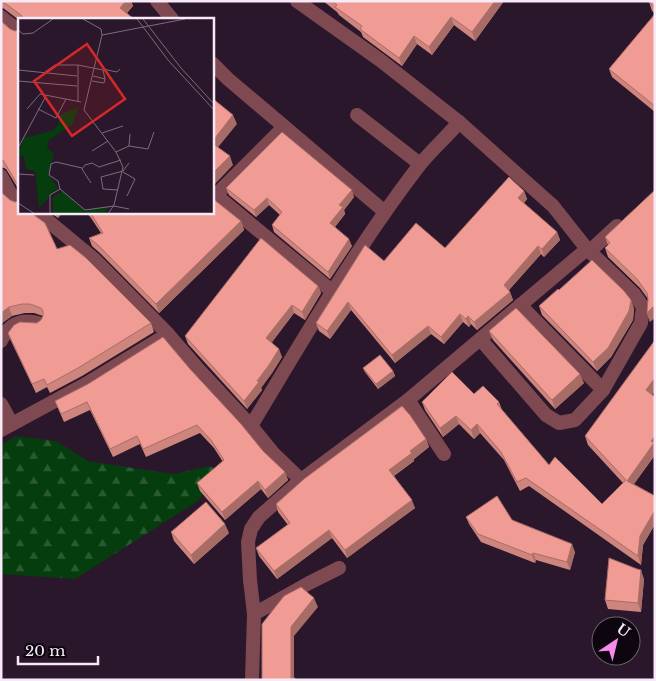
<svg xmlns="http://www.w3.org/2000/svg" width="656" height="681" viewBox="0 0 656 681" font-family="'Libre Baskerville',serif">
  <style>
    .forest { fill: url(#forest-firs) }
    .lines { fill: none; stroke-linecap: round; stroke-linejoin: round }
    .service { stroke: #7f4951; stroke-width: 14 }
    .minor { stroke: #7f4951; stroke-width: 14 }
    .wall { fill: #ce857e }
    .shaded-wall { fill: #a86c67 }
    .building { fill: #f09b93; stroke: #a86c67 }
    .inset-road { fill: none; stroke: #7c6b7d; stroke-width: 1 }
    .view { fill: #d62828; fill-opacity: 0.15; stroke: #d62828; stroke-width: 2.5 }
    .inset-edge { fill: none; stroke: #f7eaf8; stroke-width: 2.5 }
  </style>
  <defs>
    <pattern id="forest-firs" width="22" height="20" patternUnits="userSpaceOnUse" patternTransform="scale(1.25)"><rect width="22" height="20" fill="#053d0e"/><path d="M5 1l3.5 6h-7zM16 11l3.5 6h-7z" fill="#2a5932"/></pattern>
  </defs>
  <rect width="100%" height="100%" fill="#2a172b"/>
  <path class="forest" d="M 16,436 L 56,441 L 88,461 L 133,468 L 174,474 L 210,466 L 219,472 L 198,501 L 75,579 L 1,574 L 1,445 Z"/>
  <g class="lines">
    <g class="service">
      <path d="M 357,115 L 420,164"/>
      <path d="M 1,341 C 8,325 21,318 38,323"/>
      <path d="M 1,404 L 12,424"/>
    </g>
    <g class="minor">
      <path d="M 157,1 L 172,19"/>
      <path d="M 297,1 L 380,60 L 459,122"/>
      <path d="M 1,17 L 19,31"/>
      <path d="M 212,63 L 228,79 L 385,212"/>
      <path d="M 1,176 L 12,196 L 19,202"/>
      <path d="M 212,192 L 333,292"/>
      <path d="M 216,195 L 284,127"/>
      <path d="M 34,212 L 48,221 L 95,260 L 168,334 L 200,371 L 251,426 L 273,453 L 301,480"/>
      <path d="M 481,340 L 546,415 L 559,423 L 575,420 L 603,390 L 520,305"/>
      <path d="M 408,400 L 444,454"/>
      <path d="M 251,426 C 304,338 356,248 418,167 C 430,151 446,138 459,122 L 553,206 L 587,249 L 634,294 L 643,307 L 641,323 L 603,390"/>
      <path d="M 1,430 L 86,384 L 168,334"/>
      <path d="M 254,614 L 309,583 L 339,568"/>
      <path d="M 252,680 L 254,614 L 250,580 L 248,542 L 251,529 L 259,517 L 301,480 L 408,400 L 587,249 L 592,249 L 617,226"/>
    </g>
  </g>
  <g class="wall">
    <path d="M 1,1 L 131,1 L 133,6 L 127,13 L 134,19 L 19,19 L 19,20 L 3,8 L 1,9 Z"/>
    <path d="M 323,1 L 504,1 L 475,41 L 454,25 L 432,55 L 417,44 L 402,66 L 363,37 L 361,32 L 339,15 L 337,12 Z"/>
    <path d="M 655,1 L 655,13 L 652,11 L 649,2 Z"/>
    <path d="M 655,14 L 655,112 L 612,77 L 609,69 Z"/>
    <path d="M 1,21 L 10,29 L 15,31 L 19,30 L 19,190 L 6,169 L 1,167 Z"/>
    <path d="M 226,188 L 354,197 L 344,210 L 345,214 L 335,227 L 352,246 L 330,279 L 274,232 L 272,225 L 280,215 L 269,205 L 256,217 L 229,195 Z"/>
    <path d="M 655,190 L 650,322 L 647,313 L 648,299 L 640,288 L 608,257 L 605,248 L 608,245 L 605,237 Z"/>
    <path d="M 524,191 L 527,199 L 524,203 L 557,232 L 560,240 L 544,257 L 541,254 L 509,290 L 510,292 L 513,300 L 477,330 L 471,324 L 469,327 L 463,322 L 444,344 L 431,334 L 395,363 L 351,310 L 330,339 L 319,331 L 316,323 L 384,261 L 445,248 Z"/>
    <path d="M 1,192 L 57,249 L 151,323 L 154,332 L 82,376 L 50,393 L 47,387 L 36,393 L 11,341 L 8,333 L 37,323 L 41,320 L 43,316 L 34,313 L 25,313 L 12,316 L 2,323 L 1,321 Z"/>
    <path d="M 50,212 L 63,212 L 58,218 Z"/>
    <path d="M 86,212 L 212,212 L 241,221 L 244,230 L 159,313 L 101,254 L 92,246 L 89,238 L 101,233 L 91,218 Z"/>
    <path d="M 318,286 L 321,293 L 305,320 L 294,313 L 272,342 L 282,357 L 272,373 L 261,388 L 262,390 L 247,409 L 188,344 L 185,336 Z"/>
    <path d="M 559,290 L 631,300 L 634,309 L 633,320 L 611,357 L 597,371 L 542,315 L 539,306 Z"/>
    <path d="M 489,331 L 584,383 L 555,409 L 493,340 Z"/>
    <path d="M 363,368 L 393,371 L 395,376 L 378,389 L 365,372 Z"/>
    <path d="M 190,369 L 263,451 L 285,472 L 288,480 L 268,498 L 261,489 L 225,520 L 200,491 L 197,483 L 223,462 L 214,448 L 200,433 L 146,457 L 140,444 L 113,457 L 90,410 L 64,422 L 55,401 Z"/>
    <path d="M 474,394 L 499,402 L 502,410 L 549,465 L 602,504 L 623,483 L 588,445 L 585,436 L 652,395 L 655,397 L 655,455 L 634,484 L 655,496 L 655,524 L 643,545 L 641,565 L 529,486 L 520,491 L 504,460 L 480,433 L 474,439 L 459,424 L 443,437 L 425,410 L 422,402 Z"/>
    <path d="M 426,439 L 429,447 L 414,459 L 414,461 L 394,476 L 415,508 L 347,558 L 332,538 L 277,579 L 259,556 L 256,548 L 288,525 L 278,512 L 276,504 Z"/>
    <path d="M 466,517 L 512,520 L 575,552 L 570,570 L 536,560 L 535,563 L 481,542 L 469,524 Z"/>
    <path d="M 171,532 L 229,533 L 194,564 L 174,541 Z"/>
    <path d="M 644,579 L 641,612 L 608,609 L 605,600 Z"/>
  </g>
  <g class="shaded-wall">
    <path d="M 126,1 L 131,1 L 133,6 L 123,17 L 120,8 Z"/>
    <path d="M 495,1 L 504,1 L 475,41 L 472,32 Z"/>
    <path d="M 451,17 L 454,25 L 432,55 L 429,47 Z"/>
    <path d="M 414,36 L 417,44 L 402,66 L 399,58 Z"/>
    <path d="M 233,115 L 237,124 L 215,151 L 212,142 Z"/>
    <path d="M 230,156 L 233,165 L 215,184 L 212,178 L 212,174 Z"/>
    <path d="M 352,190 L 354,197 L 344,210 L 345,214 L 332,230 L 330,223 L 339,205 Z"/>
    <path d="M 524,191 L 527,199 L 521,206 L 518,198 Z"/>
    <path d="M 267,198 L 269,205 L 256,217 L 254,210 Z"/>
    <path d="M 56,212 L 63,212 L 58,218 Z"/>
    <path d="M 241,221 L 244,230 L 159,313 L 156,304 Z"/>
    <path d="M 557,232 L 560,240 L 544,257 L 542,249 Z"/>
    <path d="M 349,239 L 352,246 L 330,279 L 328,272 Z"/>
    <path d="M 538,246 L 541,254 L 507,292 L 504,285 Z"/>
    <path d="M 318,286 L 321,293 L 305,320 L 302,312 Z"/>
    <path d="M 510,292 L 513,300 L 477,330 L 474,322 Z"/>
    <path d="M 631,300 L 634,309 L 633,320 L 611,357 L 597,371 L 593,362 Z"/>
    <path d="M 348,302 L 351,310 L 330,339 L 327,331 Z"/>
    <path d="M 292,305 L 294,313 L 269,346 L 266,338 Z"/>
    <path d="M 655,305 L 655,318 L 650,322 L 647,313 Z"/>
    <path d="M 9,307 L 12,316 L 2,323 L 1,320 L 1,313 Z"/>
    <path d="M 460,314 L 463,322 L 444,344 L 441,337 Z"/>
    <path d="M 468,316 L 471,324 L 469,327 L 466,319 Z"/>
    <path d="M 428,326 L 431,334 L 395,363 L 392,355 Z"/>
    <path d="M 279,349 L 282,357 L 272,373 L 261,388 L 262,390 L 247,409 L 244,401 Z"/>
    <path d="M 393,371 L 395,376 L 378,389 L 376,384 Z"/>
    <path d="M 580,374 L 584,383 L 555,409 L 552,400 Z"/>
    <path d="M 655,378 L 655,391 L 649,399 L 646,390 Z"/>
    <path d="M 456,416 L 459,424 L 443,437 L 440,428 Z"/>
    <path d="M 477,424 L 480,433 L 474,439 L 471,430 Z"/>
    <path d="M 655,436 L 655,455 L 630,489 L 627,481 Z"/>
    <path d="M 426,439 L 429,447 L 414,459 L 414,461 L 392,477 L 389,470 L 410,451 Z"/>
    <path d="M 285,472 L 288,480 L 268,498 L 265,490 Z"/>
    <path d="M 258,481 L 261,489 L 225,520 L 222,512 Z"/>
    <path d="M 412,500 L 415,508 L 347,558 L 345,550 Z"/>
    <path d="M 655,510 L 655,524 L 643,545 L 641,565 L 638,556 L 640,536 Z"/>
    <path d="M 225,524 L 229,533 L 194,564 L 191,555 Z"/>
    <path d="M 329,530 L 332,538 L 277,579 L 274,571 Z"/>
    <path d="M 572,544 L 575,552 L 570,570 L 567,562 Z"/>
    <path d="M 533,553 L 536,560 L 535,563 L 532,555 Z"/>
    <path d="M 641,570 L 644,579 L 641,612 L 638,603 Z"/>
    <path d="M 314,598 L 318,607 L 294,636 L 294,680 L 291,678 L 291,627 Z"/>
  </g>
  <g class="building">
    <path d="M 2,1 L 126,1 L 120,8 L 134,19 L 24,19 L 21,15 Z"/>
    <path d="M 332,1 L 495,1 L 472,32 L 451,17 L 429,47 L 414,36 L 399,58 L 360,29 L 362,26 L 335,7 L 337,5 Z"/>
    <path d="M 649,1 L 655,1 L 655,7 L 649,2 Z"/>
    <path d="M 655,14 L 655,106 L 609,69 Z"/>
    <path d="M 1,21 L 10,29 L 15,31 L 19,30 L 19,185 L 16,182 L 3,160 L 1,160 Z"/>
    <path d="M 212,98 L 233,115 L 212,142 Z"/>
    <path d="M 282,132 L 352,190 L 339,205 L 343,207 L 330,223 L 349,239 L 328,272 L 272,225 L 282,212 L 267,198 L 254,210 L 226,188 Z"/>
    <path d="M 212,143 L 230,156 L 212,174 Z"/>
    <path d="M 509,177 L 524,191 L 518,198 L 557,232 L 542,249 L 538,246 L 504,285 L 510,292 L 474,322 L 468,316 L 466,319 L 460,314 L 441,337 L 428,326 L 392,355 L 348,302 L 327,331 L 316,323 L 365,245 L 384,261 L 416,223 L 445,248 Z"/>
    <path d="M 655,190 L 655,305 L 647,313 L 648,299 L 647,293 L 637,279 L 605,248 L 610,243 L 605,237 Z"/>
    <path d="M 1,192 L 10,200 L 15,202 L 19,201 L 19,212 L 30,212 L 45,223 L 57,249 L 70,245 L 86,258 L 151,323 L 78,368 L 47,385 L 44,379 L 32,384 L 8,333 L 14,325 L 20,322 L 37,323 L 41,320 L 43,316 L 43,311 L 41,308 L 30,304 L 22,304 L 9,307 L 1,313 Z"/>
    <path d="M 212,198 L 241,221 L 156,304 L 98,245 L 89,238 L 103,233 L 90,212 L 212,212 Z"/>
    <path d="M 261,238 L 318,286 L 302,312 L 292,305 L 266,338 L 279,349 L 269,365 L 257,381 L 259,382 L 244,401 L 185,336 Z"/>
    <path d="M 592,260 L 624,291 L 631,300 L 629,311 L 608,348 L 593,362 L 539,306 L 558,289 L 559,290 Z"/>
    <path d="M 516,308 L 580,374 L 552,400 L 489,331 Z"/>
    <path d="M 163,337 L 190,369 L 241,424 L 263,451 L 285,472 L 265,490 L 258,481 L 222,512 L 197,483 L 224,460 L 211,440 L 197,425 L 143,449 L 137,436 L 110,449 L 87,402 L 61,414 L 55,401 L 88,384 Z"/>
    <path d="M 655,340 L 655,378 L 646,390 L 655,397 L 655,436 L 651,441 L 654,443 L 627,481 L 655,496 L 655,510 L 640,536 L 638,556 L 526,478 L 517,482 L 501,452 L 477,424 L 471,430 L 456,416 L 440,428 L 422,402 L 452,372 L 474,394 L 483,386 L 499,402 L 497,404 L 549,465 L 555,457 L 602,504 L 626,480 L 585,436 Z"/>
    <path d="M 380,355 L 393,371 L 376,384 L 363,368 Z"/>
    <path d="M 402,406 L 410,415 L 426,439 L 410,451 L 412,453 L 389,470 L 412,500 L 345,550 L 329,530 L 274,571 L 256,548 L 290,523 L 276,504 L 304,479 Z"/>
    <path d="M 497,496 L 512,520 L 572,544 L 567,562 L 533,553 L 532,555 L 478,534 L 466,517 Z"/>
    <path d="M 206,502 L 225,524 L 191,555 L 171,532 Z"/>
    <path d="M 609,558 L 637,569 L 641,570 L 638,603 L 605,600 Z"/>
    <path d="M 301,587 L 314,598 L 291,627 L 291,678 L 295,678 L 295,680 L 262,680 L 262,624 L 284,596 Z"/>
  </g>
  <g transform="translate(18 18)">
    <rect width="196" height="196" fill="#2a172b"/>
    <path d="M 45,173 L 67,193 L 91,188 L 86,196 L 35,196 L 35,179 Z" fill="#053d0e"/>
    <path d="M 60,89 L 55,106 L 31,122 L 29,129 L 36,136 L 30,157 L 40,169 L 21,190 L 17,153 L 8,151 L 6,139 L 0,137 L 6,120 L 34,113 L 40,107 L 42,97 Z" fill="#053d0e"/>
    <path class="inset-road" d="M 65,1 L 83,11 L 84,17M 119,1 L 150,42 L 197,93M 125,1 L 163,50 L 197,87M 0,12 L 5,16 L 15,15 L 35,1M 85,51 L 99,54 L 102,51M 0,52 L 59,58M 27,54 L 37,47 L 60,47M 0,63 L 59,68M 74,63 L 86,65 L 87,61 L 75,58M 60,83 L 60,47 L 85,52 L 87,61M 9,91 L 22,76 L 63,84M 20,91 L 38,100 L 48,81M 84,115 L 105,108M 111,128 L 130,131 L 136,114M 0,130 L 28,78M 74,133 L 90,123M 98,134 L 111,128 L 112,116M 105,154 L 117,161 L 109,178M 0,156 L 16,157M 73,165 L 64,151 L 67,147 L 74,145 L 81,149 L 103,142M 42,171 L 40,163 L 31,157 L 33,146 L 38,144 L 64,150M 100,172 L 85,171 L 83,159 L 105,153 L 111,145M 0,185 L 17,196M 32,196 L 32,177 L 42,171 L 67,192 L 96,188 L 111,191M 90,196 L 96,187 L 105,149 L 98,134 L 66,92 L 84,17 L 167,1"/>
    <path class="view" d="M 69,26 L 107,81 L 54,118 L 16,63 Z"/>
    <rect width="196" height="196" class="inset-edge"/>
  </g>
  <rect width="656" height="681" fill="none" stroke="#f7eaf8" stroke-width="5"/>
  <g transform="translate(616 641) rotate(35)"><circle r="24" fill="#0e060e" stroke="#6b616c"/>
  <path d="M0-4L9 19L0 12L-9 19Z" fill="#f888ea"/>
  <text y="-8" font-size="14" font-weight="bold" text-anchor="middle" fill="#f7eaf8">U</text>
  </g>
  <path d="M18 656v8h80v-8" fill="none" stroke="#f7eaf8" stroke-width="2.5"/>
  <text x="25" y="656" font-size="15" fill="#f7eaf8" stroke="#0e060e" stroke-width="4" paint-order="stroke">20 m</text>
</svg>
